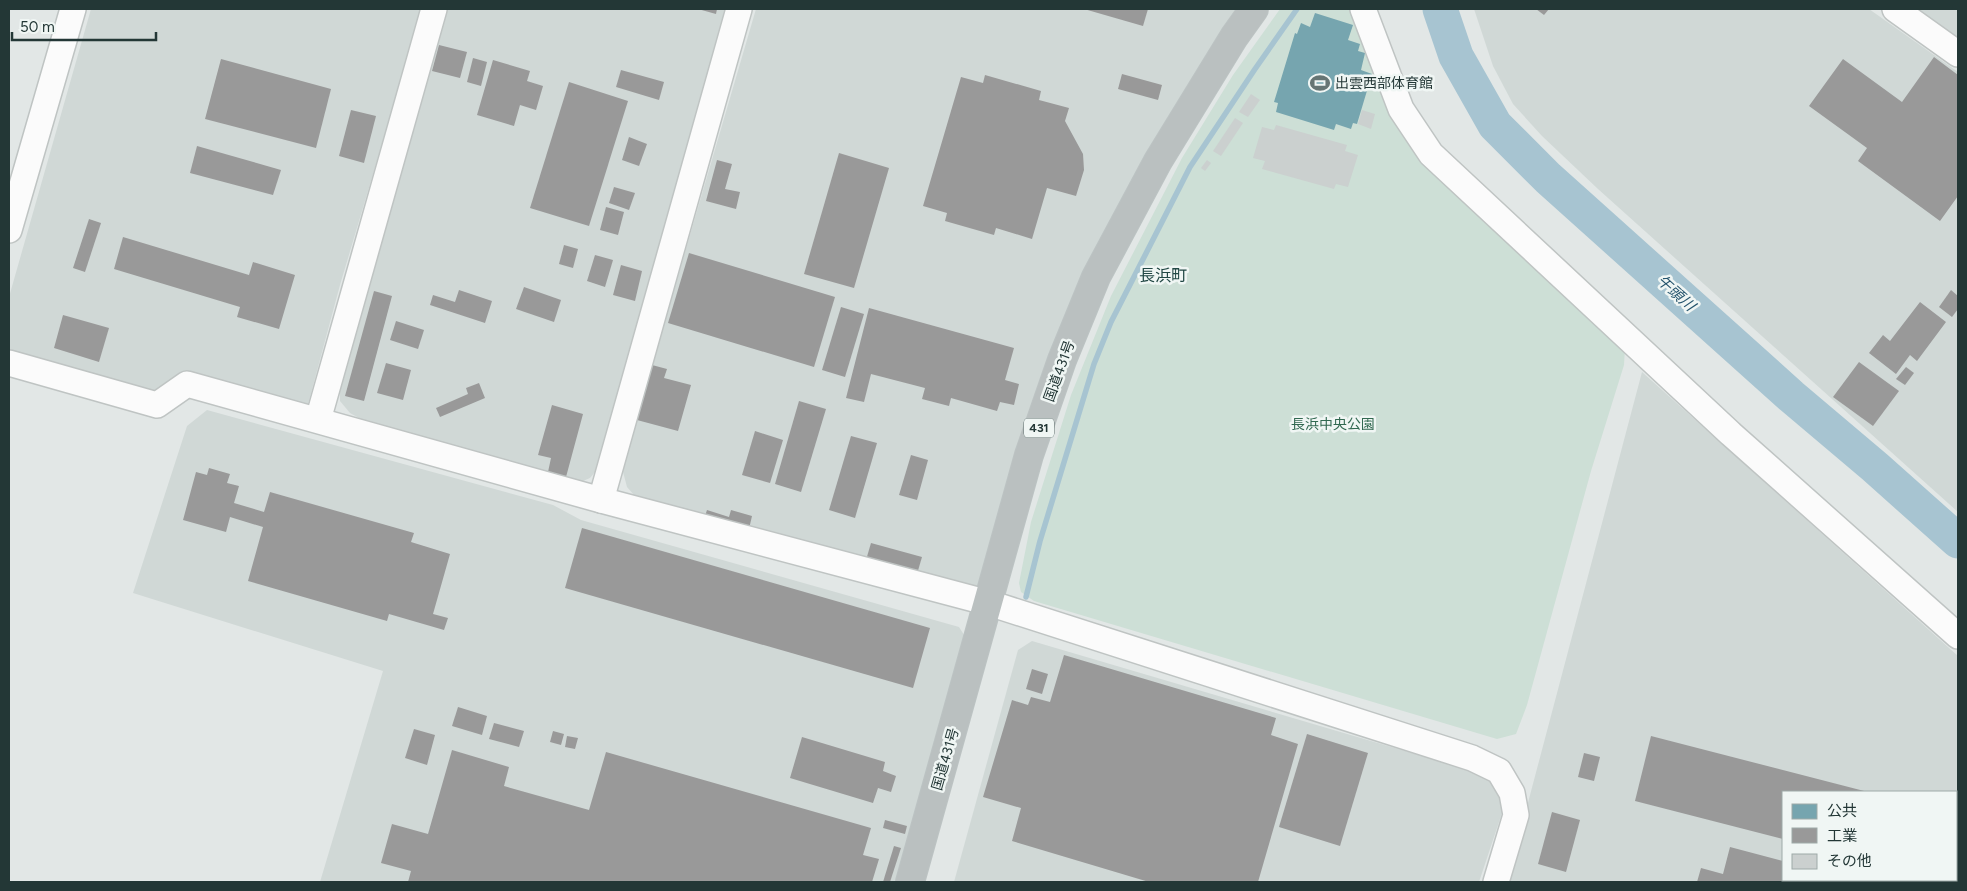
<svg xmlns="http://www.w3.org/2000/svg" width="1967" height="891" viewBox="0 0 1967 891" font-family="Figtree,'Noto Sans JP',sans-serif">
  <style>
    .built { fill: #d0d8d6; fill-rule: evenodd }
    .green { fill: #cddfd6 }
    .public { fill: #76a5af }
    .industry { fill: #999 }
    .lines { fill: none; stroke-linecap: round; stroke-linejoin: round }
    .stream { stroke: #a7c4d1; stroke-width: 5.5 }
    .river { stroke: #a7c4d1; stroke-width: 35 }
    .building { fill: #cbd0cf }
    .minor-casing { stroke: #bfc4c3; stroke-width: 28 }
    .highway-casing { stroke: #bcc3c3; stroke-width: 30 }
    .minor { stroke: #fbfbfb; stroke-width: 25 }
    .highway { stroke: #bac0c0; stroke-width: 28 }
    .labels { text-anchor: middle; stroke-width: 5; stroke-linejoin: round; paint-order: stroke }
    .shield { fill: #f0f6f4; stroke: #60706f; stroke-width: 1 }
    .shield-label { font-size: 12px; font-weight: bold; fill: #233736 }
    .poi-label { font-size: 14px; fill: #233736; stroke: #f0f6f4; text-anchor: start }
    .street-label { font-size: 14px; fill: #233736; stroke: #f0f6f4 }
    .park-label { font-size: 14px; fill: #326951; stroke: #f0f6f4 }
    .water-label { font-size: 15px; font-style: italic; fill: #24536c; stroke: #f0f6f4 }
    .quarter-label { font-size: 16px; fill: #214744; stroke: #f0f6f4 }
  </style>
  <rect width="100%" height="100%" fill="#e2e7e6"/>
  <g class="built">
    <path d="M 91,9 L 422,9 L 340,285 L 307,408 L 155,395 L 9,351 L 9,297 Z"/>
    <path d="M 448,9 L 728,9 L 600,466 L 590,478 L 576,484 L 366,422 L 350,413 L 340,401 L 340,383 Z"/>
    <path d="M 756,9 L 1242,9 L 1117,213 L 987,584 L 968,592 L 640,502 L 627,487 L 622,468 Z"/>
    <path d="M 1474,9 L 1869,9 L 1958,72 L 1958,512 L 1598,189 L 1542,136 L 1513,104 L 1493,66 Z"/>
    <path d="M 1916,9 L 1958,9 L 1958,39 Z"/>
    <path d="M 1642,372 L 1958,656 L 1958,882 L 1507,882 ZM 1783,792 L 1956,792 L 1956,880 L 1783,880 Z"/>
    <path d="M 207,410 L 553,505 L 581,520 L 959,627 L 968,641 L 900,882 L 320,882 L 383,671 L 133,593 L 187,426 Z"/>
    <path d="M 1032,641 L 1483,774 L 1499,784 L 1503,810 L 1479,882 L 954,882 L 1018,650 Z"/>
  </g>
  <path class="green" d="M 1280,9 L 1354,9 L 1394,119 L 1625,348 L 1624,365 L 1591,471 L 1527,705 L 1516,734 L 1497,739 L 1034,601 L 1021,592 L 1019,583 L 1031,522 L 1071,395 L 1111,296 L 1182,158 L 1233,75 Z"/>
  <path class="public" d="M 1315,13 L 1353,25 L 1348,40 L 1360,44 L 1358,51 L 1365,53 L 1361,70 L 1372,74 L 1357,124 L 1353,123 L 1351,129 L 1336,124 L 1334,130 L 1276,112 L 1278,103 L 1274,102 L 1295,33 L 1297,34 L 1301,23 L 1310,27 Z"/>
  <g class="industry">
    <path d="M 698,9 L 717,9 L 716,14 Z"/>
    <path d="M 1084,9 L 1148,9 L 1143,26 Z"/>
    <path d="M 1536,9 L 1549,9 L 1544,15 Z"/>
    <path d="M 439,45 L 467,52 L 460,78 L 432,71 Z"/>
    <path d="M 1934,57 L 1958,75 L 1958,196 L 1940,221 L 1858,161 L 1867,148 L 1809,106 L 1843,59 L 1902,102 Z"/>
    <path d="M 473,58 L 487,62 L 481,86 L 467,82 Z"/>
    <path d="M 221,59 L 331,89 L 316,148 L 205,119 Z"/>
    <path d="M 493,60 L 530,71 L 527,81 L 543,86 L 536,110 L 520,105 L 514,126 L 477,115 Z"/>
    <path d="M 621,70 L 664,82 L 659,100 L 616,87 Z"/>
    <path d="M 1122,74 L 1162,85 L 1158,100 L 1118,89 Z"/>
    <path d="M 985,75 L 1041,91 L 1039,100 L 1069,108 L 1065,121 L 1083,154 L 1084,170 L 1076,196 L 1047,188 L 1032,239 L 996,228 L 994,235 L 945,221 L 947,213 L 923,206 L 961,77 L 983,83 Z"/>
    <path d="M 569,82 L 628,101 L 589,226 L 530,208 Z"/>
    <path d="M 351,110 L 376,116 L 364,163 L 339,156 Z"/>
    <path d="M 629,137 L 647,144 L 639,166 L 622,160 Z"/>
    <path d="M 197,146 L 281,170 L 273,195 L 190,173 Z"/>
    <path d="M 839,153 L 889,168 L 854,288 L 804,274 Z"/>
    <path d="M 717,160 L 732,164 L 725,189 L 740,192 L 736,209 L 706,201 Z"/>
    <path d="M 614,187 L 635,193 L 629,210 L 609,203 Z"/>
    <path d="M 606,207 L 624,212 L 618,235 L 600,230 Z"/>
    <path d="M 89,219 L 101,223 L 85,272 L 73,268 Z"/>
    <path d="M 123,237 L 249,275 L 253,262 L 295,275 L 279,329 L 237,317 L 240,307 L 114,269 Z"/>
    <path d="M 564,245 L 578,249 L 573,268 L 559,264 Z"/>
    <path d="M 689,253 L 835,297 L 814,367 L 668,323 Z"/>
    <path d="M 595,255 L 613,260 L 605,287 L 587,281 Z"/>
    <path d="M 621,265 L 642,271 L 635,301 L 613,295 Z"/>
    <path d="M 524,287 L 561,300 L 554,322 L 516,309 Z"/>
    <path d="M 459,290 L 492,301 L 485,323 L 430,305 L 433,295 L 455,302 Z"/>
    <path d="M 1951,290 L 1958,296 L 1958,309 L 1952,317 L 1939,307 Z"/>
    <path d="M 374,291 L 392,296 L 364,401 L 345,396 Z"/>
    <path d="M 1920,302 L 1946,322 L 1917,361 L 1910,355 L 1896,374 L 1869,353 L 1883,335 L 1890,341 Z"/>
    <path d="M 841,307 L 864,314 L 845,377 L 822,370 Z"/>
    <path d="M 869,308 L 1014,348 L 1005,380 L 1019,384 L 1014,405 L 1000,402 L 997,411 L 951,398 L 949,406 L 922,399 L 925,388 L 871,374 L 864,402 L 846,398 Z"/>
    <path d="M 63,315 L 109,328 L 99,362 L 54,348 Z"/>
    <path d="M 396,321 L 424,330 L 418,349 L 390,340 Z"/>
    <path d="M 1859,362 L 1899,391 L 1873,426 L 1833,397 Z"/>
    <path d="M 386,363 L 411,370 L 403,400 L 377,393 Z"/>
    <path d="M 652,365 L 667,369 L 664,378 L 691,385 L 678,431 L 637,420 Z"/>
    <path d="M 1906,367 L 1914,373 L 1905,385 L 1896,379 Z"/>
    <path d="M 479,383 L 485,398 L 440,417 L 436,408 L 468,394 L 466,388 Z"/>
    <path d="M 799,401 L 826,409 L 801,492 L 775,484 Z"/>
    <path d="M 552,405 L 583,414 L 566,477 L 548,472 L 551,458 L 538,455 Z"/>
    <path d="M 755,431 L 783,440 L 770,483 L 742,475 Z"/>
    <path d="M 851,436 L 877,443 L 855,518 L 829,510 Z"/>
    <path d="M 911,455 L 928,460 L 917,500 L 899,495 Z"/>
    <path d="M 209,468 L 230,474 L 227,483 L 239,486 L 234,503 L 264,512 L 270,492 L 414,533 L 411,542 L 450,554 L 433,614 L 448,618 L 444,630 L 389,614 L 387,621 L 248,581 L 263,527 L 230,517 L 226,532 L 183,520 L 196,472 L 207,475 Z"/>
    <path d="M 707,510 L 729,517 L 731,510 L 752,516 L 749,529 L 705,516 Z"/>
    <path d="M 582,528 L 930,628 L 913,688 L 565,588 Z"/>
    <path d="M 871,543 L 922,557 L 917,574 L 866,560 Z"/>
    <path d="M 1064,655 L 1276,718 L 1271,735 L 1298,744 L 1258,882 L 1149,882 L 1012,841 L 1021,808 L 983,797 L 1012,700 L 1028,705 L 1031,697 L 1050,702 Z"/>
    <path d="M 1032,669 L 1048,674 L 1042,694 L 1026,689 Z"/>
    <path d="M 458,707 L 487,716 L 482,735 L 452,726 Z"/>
    <path d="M 494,723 L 524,731 L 519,747 L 489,739 Z"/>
    <path d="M 414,729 L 435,735 L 427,765 L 405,758 Z"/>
    <path d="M 553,731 L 564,734 L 561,745 L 550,742 Z"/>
    <path d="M 1307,734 L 1368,753 L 1340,846 L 1279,827 Z"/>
    <path d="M 567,736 L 578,738 L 575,749 L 565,747 Z"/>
    <path d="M 1651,736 L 1868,792 L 1783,792 L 1783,839 L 1635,801 Z"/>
    <path d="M 802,737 L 885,762 L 883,771 L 896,776 L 891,792 L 878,788 L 873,803 L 790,778 Z"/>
    <path d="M 452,750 L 509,767 L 504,786 L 589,810 L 606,752 L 871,828 L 863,855 L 879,859 L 872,882 L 408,882 L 411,871 L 381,863 L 392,824 L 428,834 Z"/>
    <path d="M 1584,753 L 1600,757 L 1594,781 L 1578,777 Z"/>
    <path d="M 1552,812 L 1580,820 L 1566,872 L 1538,864 Z"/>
    <path d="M 885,820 L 907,826 L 905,834 L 883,828 Z"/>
    <path d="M 894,846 L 901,848 L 890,882 L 883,882 Z"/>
    <path d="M 1730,847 L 1783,861 L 1783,880 L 1871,880 L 1870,882 L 1697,882 L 1701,868 L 1723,874 Z"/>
  </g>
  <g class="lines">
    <path class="stream" d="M 1026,597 L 1040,541 L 1094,364 L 1111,322 L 1190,167 L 1255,69 L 1297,9"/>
    <path class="river" d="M 1440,9 L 1456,56 L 1495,125 L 1548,178 L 1791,396 L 1875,467 L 1958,541"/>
  </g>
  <g class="building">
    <path d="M 1251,94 L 1260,100 L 1248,117 L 1239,112 Z"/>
    <path d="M 1362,110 L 1375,114 L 1371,129 L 1358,124 Z"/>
    <path d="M 1235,118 L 1243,123 L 1221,156 L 1213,151 Z"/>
    <path d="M 1276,125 L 1347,145 L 1345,151 L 1358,155 L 1348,187 L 1336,184 L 1334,189 L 1262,169 L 1265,161 L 1253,158 L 1262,127 L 1274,130 Z"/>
    <path d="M 1207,160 L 1211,163 L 1205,171 L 1201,168 Z"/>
  </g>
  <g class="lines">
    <defs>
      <g id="minor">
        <path d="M 1363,9 L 1401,109 L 1431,154 L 1731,434 L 1958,636"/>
        <path d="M 1895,9 L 1958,54"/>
        <path d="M 9,230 L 73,9"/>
        <path d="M 9,363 L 157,405 L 187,384 L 601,500 L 989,603 L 1472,758 L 1499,771 L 1512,793 L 1516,815 L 1496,882"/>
        <path d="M 318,420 L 434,9"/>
        <path d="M 601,500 L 739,9"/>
      </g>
      <path id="highway" d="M 910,882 L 1029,455 L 1062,360 L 1096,277 L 1158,161 L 1234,37 L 1254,9"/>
    </defs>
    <use href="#minor" class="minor-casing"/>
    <use href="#highway" class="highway-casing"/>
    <use href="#minor" class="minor"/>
    <use href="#highway" class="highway"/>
  </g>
  <defs>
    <symbol id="stadium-bare" viewBox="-9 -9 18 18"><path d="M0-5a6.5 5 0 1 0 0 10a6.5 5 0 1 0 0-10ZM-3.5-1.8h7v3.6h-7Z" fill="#667574" stroke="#f0f6f4" stroke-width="2.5" paint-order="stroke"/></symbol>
  </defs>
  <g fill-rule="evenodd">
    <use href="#stadium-bare" x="1306" y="69" width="28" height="28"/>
  </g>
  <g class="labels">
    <rect class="shield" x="1024" y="418.5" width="30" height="19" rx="4"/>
    <g class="shield-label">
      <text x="1039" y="432">431</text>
    </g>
    <g class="poi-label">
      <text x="1335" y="88">出雲西部体育館</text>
    </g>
    <g class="street-label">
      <text transform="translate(1059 371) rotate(-70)" y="5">国道431号</text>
      <text transform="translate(945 759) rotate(-74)" y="5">国道431号</text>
    </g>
    <g class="park-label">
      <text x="1333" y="429">長浜中央公園</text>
    </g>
    <g class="water-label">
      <text transform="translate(1676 293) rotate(42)" y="5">午頭川</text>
    </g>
    <g class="quarter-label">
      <text x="1163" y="281">長浜町</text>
    </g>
  </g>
  <rect width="1967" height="891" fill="none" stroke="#233736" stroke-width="20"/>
  <rect x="1782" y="791" width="175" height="90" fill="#f0f6f4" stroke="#9eaaa8"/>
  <rect x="1792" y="804" width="25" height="15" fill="#76a5af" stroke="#9eaaa8"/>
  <text x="1827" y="816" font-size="15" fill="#233736">公共</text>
  <rect x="1792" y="828" width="25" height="15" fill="#999999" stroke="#9eaaa8"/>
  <text x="1827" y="841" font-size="15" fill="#233736">工業</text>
  <rect x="1792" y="854" width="25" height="15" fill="#cbd0cf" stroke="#9eaaa8"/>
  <text x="1827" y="866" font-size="15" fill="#233736">その他</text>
  <path d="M12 32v8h144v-8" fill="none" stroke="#233736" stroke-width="2.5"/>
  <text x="20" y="32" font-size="15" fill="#233736" stroke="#f0f6f4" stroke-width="4" paint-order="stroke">50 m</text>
</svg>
